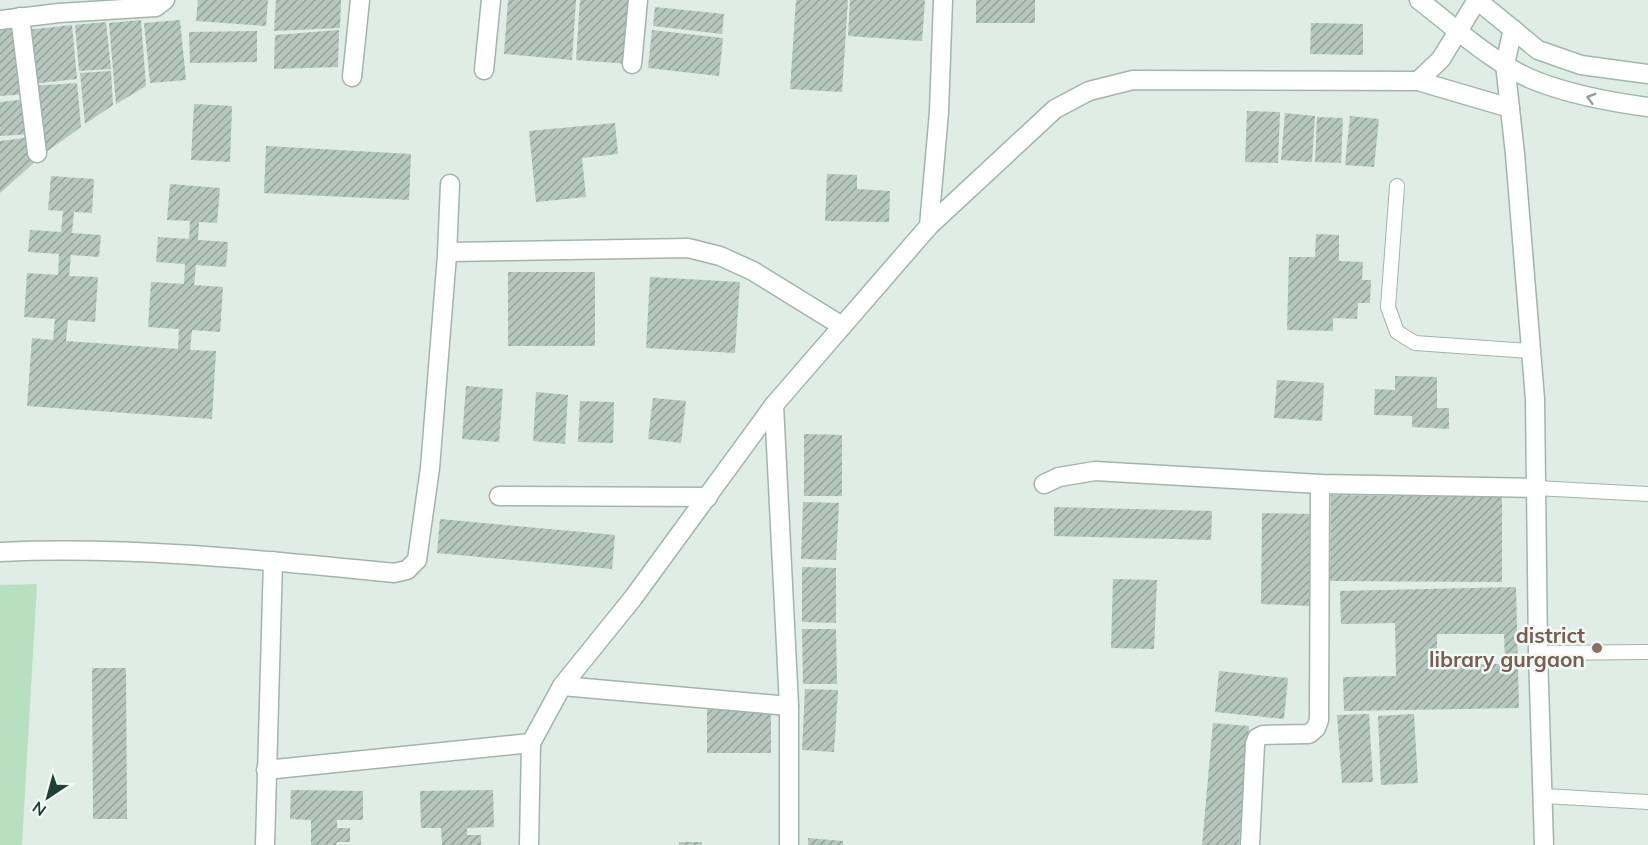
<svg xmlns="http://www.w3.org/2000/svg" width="1648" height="845" viewBox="0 0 1648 845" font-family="Mulish,sans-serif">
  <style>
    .pitch { fill: #b6e0c0 }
    .building { fill: url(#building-hatch); fill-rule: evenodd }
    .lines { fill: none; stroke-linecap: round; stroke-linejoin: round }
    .service-casing { stroke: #a2b4ad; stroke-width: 16 }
    .minor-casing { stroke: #a2b4ad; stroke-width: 21 }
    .tertiary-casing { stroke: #a2b4ad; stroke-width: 21 }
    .secondary-casing { stroke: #9db9ae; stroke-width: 21 }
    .service { stroke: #fff; stroke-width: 14 }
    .minor { stroke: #fff; stroke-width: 18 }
    .tertiary { stroke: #fff; stroke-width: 18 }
    .secondary { stroke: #fff; stroke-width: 18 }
    .oneway { stroke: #8f9e9a }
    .education-dot { fill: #8d6e63; stroke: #f1f9f4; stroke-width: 2 }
    .labels { text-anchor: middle; stroke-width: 5; stroke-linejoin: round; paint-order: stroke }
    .education-label { font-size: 21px; font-weight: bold; fill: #785e54; stroke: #f1f9f4; text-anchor: end }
  </style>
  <defs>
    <pattern id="building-hatch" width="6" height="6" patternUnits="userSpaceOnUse" patternTransform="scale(1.5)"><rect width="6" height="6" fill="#b5c7bf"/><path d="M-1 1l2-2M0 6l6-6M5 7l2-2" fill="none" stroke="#93a39c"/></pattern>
  </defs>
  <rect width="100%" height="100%" fill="#e0ece6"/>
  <path class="pitch" d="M 37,584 L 22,845 L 0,845 L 0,585 Z"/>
  <g class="building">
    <path d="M 198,0 L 268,0 L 266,26 L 196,21 Z"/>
    <path d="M 276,0 L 341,0 L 340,28 L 274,31 Z"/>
    <path d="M 508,0 L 576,0 L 572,60 L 504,54 Z"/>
    <path d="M 580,0 L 633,0 L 629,64 L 576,60 Z"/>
    <path d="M 796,0 L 848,0 L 842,92 L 790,89 Z"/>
    <path d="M 850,0 L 925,0 L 922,41 L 848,36 Z"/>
    <rect x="976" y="0" width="59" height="23"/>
    <path d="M 655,7 L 724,14 L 722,34 L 653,26 Z"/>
    <path d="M 141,20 L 146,86 L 116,104 L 109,23 Z"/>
    <path d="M 180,20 L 186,80 L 150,83 L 144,23 Z"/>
    <path d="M 106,22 L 111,69 L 79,71 L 75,25 Z"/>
    <path d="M 1311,23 L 1363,24 L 1363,55 L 1310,54 Z"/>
    <path d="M 72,25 L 77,79 L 32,84 L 26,30 Z"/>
    <path d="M 20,27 L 28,94 L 0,96 L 0,29 Z"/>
    <path d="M 339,30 L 338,67 L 274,69 L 275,35 Z"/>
    <path d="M 652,30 L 723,38 L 719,76 L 648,68 Z"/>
    <path d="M 257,31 L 257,62 L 190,63 L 189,32 Z"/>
    <path d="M 111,71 L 113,105 L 85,124 L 80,73 Z"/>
    <path d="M 77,83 L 81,127 L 39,157 L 32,86 Z"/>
    <path d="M 29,99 L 32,134 L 0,136 L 0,102 Z"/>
    <path d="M 194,104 L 232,106 L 230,162 L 191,160 Z"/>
    <path d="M 1247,111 L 1280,112 L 1278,163 L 1245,162 Z"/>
    <path d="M 1285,113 L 1315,116 L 1312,162 L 1281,160 Z"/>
    <path d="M 1350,116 L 1379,119 L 1374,167 L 1345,165 Z"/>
    <path d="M 1317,117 L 1343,118 L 1341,163 L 1315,162 Z"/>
    <path d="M 615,123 L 618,154 L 582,158 L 586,197 L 536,202 L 529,131 Z"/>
    <path d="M 32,137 L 36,161 L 0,193 L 0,141 Z"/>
    <path d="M 266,146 L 411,154 L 409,200 L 264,193 Z"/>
    <path d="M 827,174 L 857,175 L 857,189 L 890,191 L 889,222 L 825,221 Z"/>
    <path d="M 51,176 L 94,179 L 92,213 L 74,212 L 72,233 L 101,235 L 99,257 L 71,255 L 69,276 L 98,277 L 95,322 L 68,320 L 66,341 L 178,349 L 179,329 L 148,327 L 151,282 L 184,284 L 185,264 L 156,262 L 158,237 L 189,239 L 190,221 L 167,220 L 170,184 L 220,188 L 217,223 L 199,222 L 198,240 L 228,242 L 226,267 L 196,265 L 194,285 L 223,287 L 220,332 L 192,330 L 190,350 L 216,351 L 212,419 L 27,406 L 32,338 L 53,340 L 55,319 L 24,317 L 27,273 L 58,275 L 59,254 L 28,252 L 30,230 L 61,232 L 63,211 L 48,210 Z"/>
    <path d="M 1316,234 L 1339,235 L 1339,261 L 1363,262 L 1362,280 L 1371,280 L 1370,303 L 1358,303 L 1357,319 L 1333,318 L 1333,331 L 1287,330 L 1289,257 L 1315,257 Z"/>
    <rect x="508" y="272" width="87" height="74"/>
    <path d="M 650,277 L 740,282 L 735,353 L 646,348 Z"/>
    <path d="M 1395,376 L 1437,377 L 1437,408 L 1449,408 L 1449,429 L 1412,427 L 1412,416 L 1374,415 L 1375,389 L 1395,390 Z"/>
    <path d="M 1277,380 L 1324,383 L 1322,421 L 1274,418 Z"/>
    <path d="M 466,386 L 503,389 L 499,442 L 462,439 Z"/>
    <path d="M 536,392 L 568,395 L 565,444 L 533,441 Z"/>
    <path d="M 653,398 L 686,401 L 681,443 L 648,439 Z"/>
    <path d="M 580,401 L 614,402 L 613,443 L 578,442 Z"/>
    <path d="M 804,434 L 842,435 L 842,496 L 804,496 Z"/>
    <path d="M 1331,495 L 1502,497 L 1502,582 L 1330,581 Z"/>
    <path d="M 803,502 L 839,503 L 836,560 L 801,559 Z"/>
    <path d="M 1054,507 L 1212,511 L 1211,540 L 1054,536 Z"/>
    <path d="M 1262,513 L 1312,514 L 1310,606 L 1261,604 Z"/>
    <path d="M 440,519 L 615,535 L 612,569 L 437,553 Z"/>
    <path d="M 802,567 L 836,568 L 836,623 L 802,622 Z"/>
    <path d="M 1113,579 L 1157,580 L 1154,649 L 1111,648 Z"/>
    <path d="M 1516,587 L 1519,708 L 1344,711 L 1343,677 L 1396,676 L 1395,623 L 1341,624 L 1340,591 ZM 1437,634 L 1504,634 L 1505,664 L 1437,664 Z"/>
    <path d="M 802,629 L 836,629 L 837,684 L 803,684 Z"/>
    <path d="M 92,668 L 126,668 L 127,819 L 93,819 Z"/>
    <path d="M 1219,671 L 1288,678 L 1284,719 L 1215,712 Z"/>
    <path d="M 805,689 L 838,690 L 834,752 L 802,750 Z"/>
    <path d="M 707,709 L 771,710 L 771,753 L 707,753 Z"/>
    <path d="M 1369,714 L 1373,782 L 1342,783 L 1337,715 Z"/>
    <path d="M 1414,714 L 1418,783 L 1381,785 L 1378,716 Z"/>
    <path d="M 1213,723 L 1249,726 L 1239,845 L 1202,845 Z"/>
    <path d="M 291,790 L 363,791 L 363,820 L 337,820 L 337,828 L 350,828 L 350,842 L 337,842 L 336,845 L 311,845 L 311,820 L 290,819 Z"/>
    <path d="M 493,790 L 494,827 L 467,828 L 467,835 L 481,835 L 481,845 L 442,845 L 441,828 L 421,828 L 420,791 Z"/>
    <path d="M 808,838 L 843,841 L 843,845 L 808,845 Z"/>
    <rect x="679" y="842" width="23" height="3"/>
  </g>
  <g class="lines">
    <defs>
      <g id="service">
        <path d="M 1397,186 L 1388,307 L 1397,332 L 1415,343 L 1531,351"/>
        <path d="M 1536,488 L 1648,494"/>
        <path d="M 1538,653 L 1648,652"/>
        <path d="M 1544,796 L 1648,802"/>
      </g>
      <g id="minor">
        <path d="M 20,17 L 37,153"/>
        <path d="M 0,20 L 59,13 L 156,7 L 165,0"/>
        <path d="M 632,64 L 638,0"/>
        <path d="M 484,70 L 491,0"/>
        <path d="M 352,77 L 360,0"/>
        <path d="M 1418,81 L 1441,59 L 1477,0"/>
        <path d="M 929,226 L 939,112 L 943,0"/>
        <path d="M 448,252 L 688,248 L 720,256 L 753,271 L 842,326"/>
        <path d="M 774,405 L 789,706 L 789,845"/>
        <path d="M 1044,484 L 1059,477 L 1095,471 L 1320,484 L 1536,488"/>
        <path d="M 499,496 L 708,497"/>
        <path d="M 0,552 C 131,546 263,560 394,573 L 407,570 L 417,560 L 430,468 L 447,255 L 450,184"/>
        <path d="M 562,686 L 789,706"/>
        <path d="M 266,770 L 531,743"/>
        <path d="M 265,845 L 273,561"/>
        <path d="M 529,845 L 531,743 L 562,686 L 633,598 L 774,405 L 929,226 L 1055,109 L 1089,91 L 1133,80 L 1418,81 L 1510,108"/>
        <path d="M 1250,845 L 1255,744 L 1257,738 L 1263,735 L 1309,734 L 1316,728 L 1319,720 L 1320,484"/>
      </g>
      <path id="tertiary" d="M 1513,29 L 1505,64 L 1515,154 L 1535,399 L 1538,653 L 1544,845"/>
      <g id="secondary">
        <path d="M 1419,0 C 1454,27 1495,65 1536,81 C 1572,95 1610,102 1648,107"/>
        <path d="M 1477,0 L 1538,50 L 1581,65 L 1648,74"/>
      </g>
    </defs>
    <use href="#service" class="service-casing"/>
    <use href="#minor" class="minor-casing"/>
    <use href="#tertiary" class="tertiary-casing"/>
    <use href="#secondary" class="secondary-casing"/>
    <use href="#service" class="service"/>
    <use href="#minor" class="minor"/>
    <use href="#tertiary" class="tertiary"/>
    <use href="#secondary" class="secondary"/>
  </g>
  <defs><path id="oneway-chevron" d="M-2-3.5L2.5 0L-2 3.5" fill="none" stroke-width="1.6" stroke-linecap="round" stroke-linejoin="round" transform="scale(1.5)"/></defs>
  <use class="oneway" href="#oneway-chevron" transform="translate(1591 98) rotate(-164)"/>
  <circle class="education-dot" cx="1597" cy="648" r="6"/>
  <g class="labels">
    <g class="education-label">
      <text x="1585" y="643">district<tspan x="1585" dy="24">library gurgaon</tspan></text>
    </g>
  </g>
  <g transform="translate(48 797) rotate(216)" stroke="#f1f9f4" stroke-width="4.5" paint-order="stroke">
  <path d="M0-4.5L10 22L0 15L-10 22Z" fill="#1f3e35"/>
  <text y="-9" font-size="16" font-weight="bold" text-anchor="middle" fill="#1f3e35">N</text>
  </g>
</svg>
